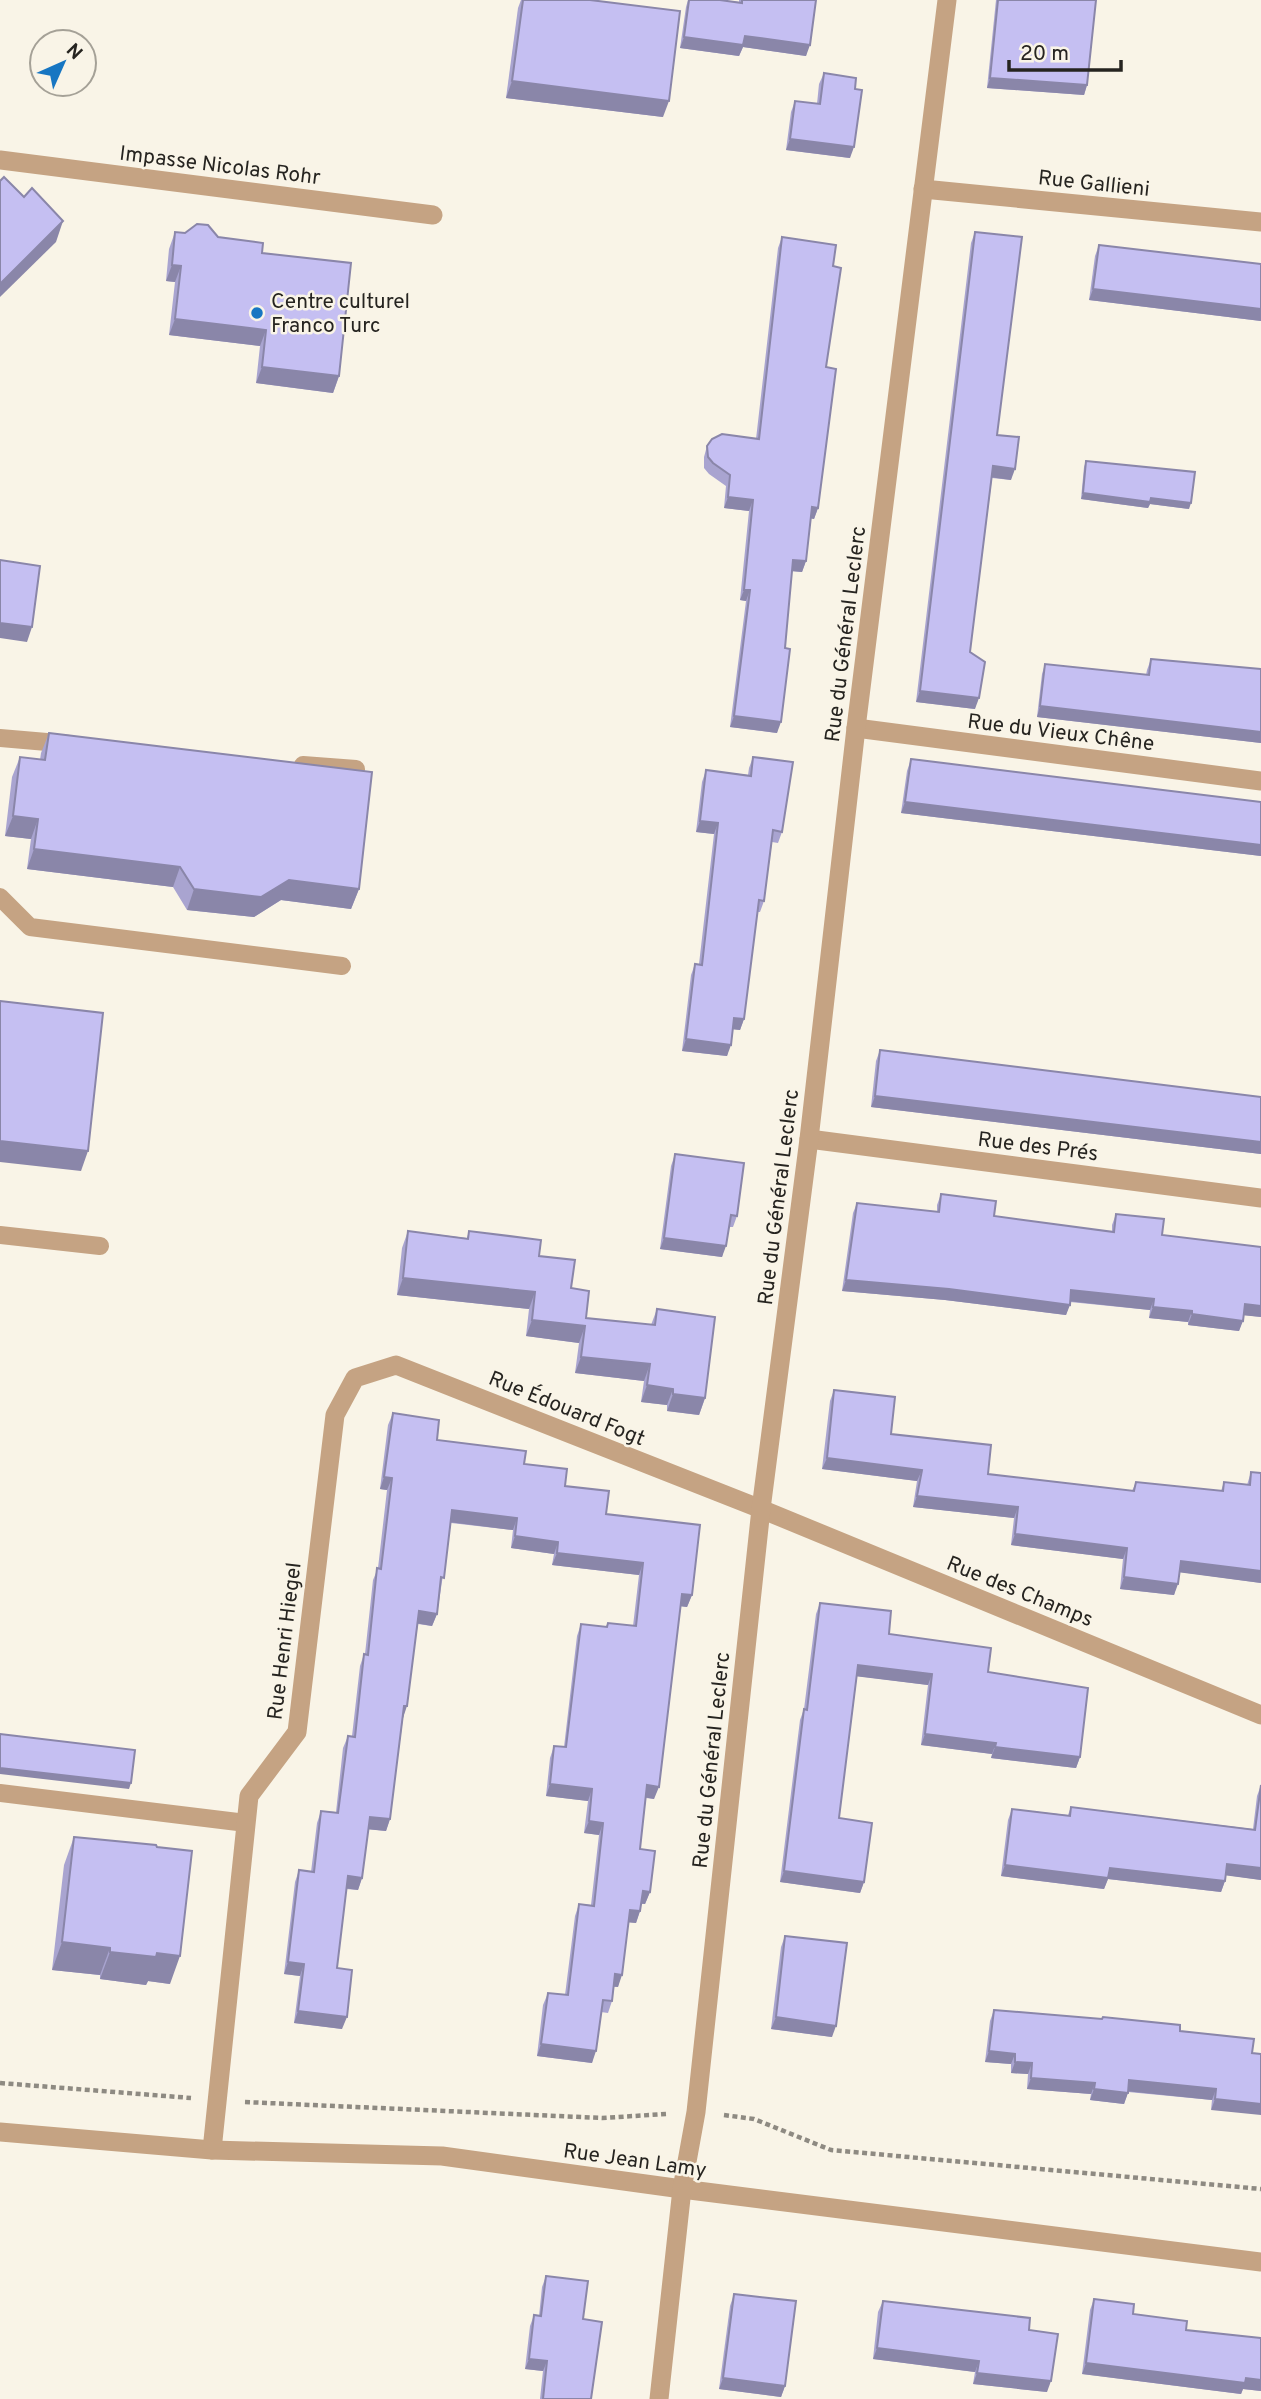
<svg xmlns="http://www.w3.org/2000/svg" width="1261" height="2399" viewBox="0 0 1261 2399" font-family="Overpass,sans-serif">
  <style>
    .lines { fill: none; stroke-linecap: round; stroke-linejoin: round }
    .path { stroke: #8e8a82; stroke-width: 4.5; stroke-dasharray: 5 3.5; stroke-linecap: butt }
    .service { stroke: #c5a383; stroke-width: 18 }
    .minor { stroke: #c5a383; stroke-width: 19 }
    .wall { fill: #a9a4d0 }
    .shaded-wall { fill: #8a86a9 }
    .building { fill: #c5bff2; stroke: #8a86a9; stroke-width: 2 }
    .poi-dot { fill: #1776c2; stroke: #f9f4e7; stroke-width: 2.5 }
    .labels { text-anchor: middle; stroke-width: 5; stroke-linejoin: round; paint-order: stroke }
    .street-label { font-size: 21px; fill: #262420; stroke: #f9f4e7 }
    .poi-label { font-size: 21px; fill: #262420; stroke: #f9f4e7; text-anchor: start }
  </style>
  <rect width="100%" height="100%" fill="#f9f4e7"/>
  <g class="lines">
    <g class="path">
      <path d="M 0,2083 L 191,2098"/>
      <path d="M 245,2102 L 602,2118 L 666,2114"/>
      <path d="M 724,2115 L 754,2119 L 831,2150 L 1261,2189"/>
    </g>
    <g class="service">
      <path d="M 0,738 L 70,744"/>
      <path d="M 303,765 L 356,769"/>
      <path d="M 0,897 L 30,927 L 342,966"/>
      <path d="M 0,1235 L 100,1246"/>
      <path d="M 0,1793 L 246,1823"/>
    </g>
    <g class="minor">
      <path d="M 0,160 L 433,215"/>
      <path d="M 923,189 L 1261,222"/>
      <path d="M 856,728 L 1261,781"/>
      <path d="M 809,1139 L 1261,1198"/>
      <path d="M 0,2132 L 212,2150 L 442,2156 L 682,2189 L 1261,2262"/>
      <path d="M 212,2150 L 249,1796 L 297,1732 L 335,1415 L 355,1378 L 396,1365 L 761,1509 L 1261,1715"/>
      <path d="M 659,2399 L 682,2189 L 696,2112 L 761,1509 L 809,1139 L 856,728 L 947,0"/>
    </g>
  </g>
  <g class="wall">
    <path d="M 521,0 L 590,0 L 663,117 L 506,98 L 518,8 Z"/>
    <path d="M 688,0 L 719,0 L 739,2 L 739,0 L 816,0 L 806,56 L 743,47 L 739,56 L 680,48 L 686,7 Z"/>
    <path d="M 996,0 L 1096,0 L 1087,85 L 1084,95 L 987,88 Z"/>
    <path d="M 824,73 L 850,158 L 786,150 L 791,112 L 795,101 L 817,104 L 819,84 Z"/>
    <path d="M 175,232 L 218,237 L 262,253 L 339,376 L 333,393 L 256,383 L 260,346 L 169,335 L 175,282 L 166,281 L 169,249 Z"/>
    <path d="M 975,232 L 997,435 L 1011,480 L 992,478 L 970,652 L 975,709 L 916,702 L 971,243 Z"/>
    <path d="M 782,237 L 833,266 L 826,367 L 818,508 L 814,519 L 811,518 L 806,561 L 802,572 L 792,571 L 777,733 L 730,727 L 746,601 L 740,600 L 749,511 L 724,508 L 726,486 L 709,474 L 704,468 L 704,457 L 707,446 L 756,439 L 778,248 Z"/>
    <path d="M 1099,245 L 1261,264 L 1261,321 L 1089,300 L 1095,256 Z"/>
    <path d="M 1086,461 L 1189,509 L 1150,504 L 1148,508 L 1081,499 L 1084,467 Z"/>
    <path d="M 1151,659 L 1261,669 L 1261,743 L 1037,717 L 1042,674 L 1045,664 L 1146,675 L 1147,670 Z"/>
    <path d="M 49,733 L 359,889 L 351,909 L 281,900 L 254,917 L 187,910 L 173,887 L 27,869 L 31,839 L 5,836 L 12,777 L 20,757 L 40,760 L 41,753 Z"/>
    <path d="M 753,757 L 782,832 L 778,843 L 772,842 L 764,901 L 760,912 L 757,912 L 744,1019 L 740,1030 L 733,1029 L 727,1056 L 682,1051 L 691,975 L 695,964 L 699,964 L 714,834 L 696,832 L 702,782 L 706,770 L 748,775 L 749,768 Z"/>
    <path d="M 911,759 L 1261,802 L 1261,856 L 901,813 L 907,771 Z"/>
    <path d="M 880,1050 L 1261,1097 L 1261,1154 L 871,1107 L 876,1061 Z"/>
    <path d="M 675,1154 L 737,1216 L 733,1227 L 729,1227 L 722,1257 L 660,1249 L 671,1166 Z"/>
    <path d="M 941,1194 L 994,1216 L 1112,1232 L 1112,1225 L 1116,1214 L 1162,1235 L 1261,1317 L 1244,1315 L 1239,1331 L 1188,1325 L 1188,1322 L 1149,1318 L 1150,1310 L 1070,1302 L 1066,1315 L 945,1300 L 842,1291 L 853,1213 L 857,1203 L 937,1212 L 937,1205 Z"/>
    <path d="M 408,1231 L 467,1238 L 469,1231 L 539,1256 L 571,1288 L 586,1318 L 651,1325 L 657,1309 L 705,1398 L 699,1415 L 667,1411 L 667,1405 L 641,1402 L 644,1381 L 575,1373 L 579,1343 L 526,1336 L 529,1309 L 397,1295 L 402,1248 Z"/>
    <path d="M 834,1390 L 891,1434 L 988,1474 L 1132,1491 L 1136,1482 L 1221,1491 L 1224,1482 L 1247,1485 L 1251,1472 L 1261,1473 L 1261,1583 L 1180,1572 L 1174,1595 L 1120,1589 L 1123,1559 L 1011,1545 L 1014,1518 L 913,1507 L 917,1481 L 822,1469 L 830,1401 Z"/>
    <path d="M 393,1413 L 437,1440 L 524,1464 L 565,1486 L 606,1514 L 692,1595 L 687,1607 L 681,1606 L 654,1799 L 646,1798 L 640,1849 L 650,1892 L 645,1904 L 641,1904 L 640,1911 L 636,1923 L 628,1922 L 618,1987 L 614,1987 L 612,2001 L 608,2013 L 601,2012 L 592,2063 L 537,2056 L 543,2005 L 548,1993 L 565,1995 L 575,1916 L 579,1904 L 591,1905 L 599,1835 L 584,1833 L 588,1801 L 546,1796 L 550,1758 L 554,1746 L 564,1747 L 577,1636 L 581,1624 L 606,1627 L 608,1623 L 633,1626 L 639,1575 L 552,1565 L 554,1554 L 511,1548 L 513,1530 L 451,1523 L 437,1614 L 432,1626 L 418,1624 L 403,1718 L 390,1819 L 386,1831 L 368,1829 L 362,1878 L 358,1890 L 346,1889 L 337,1968 L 342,2029 L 294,2023 L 300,1976 L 284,1974 L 295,1882 L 299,1870 L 311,1872 L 317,1823 L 321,1811 L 336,1812 L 343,1748 L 348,1736 L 352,1736 L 360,1666 L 364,1654 L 365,1654 L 373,1580 L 378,1568 L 387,1490 L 380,1489 L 388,1425 Z"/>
    <path d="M 820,1603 L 889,1634 L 988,1672 L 1080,1757 L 1076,1768 L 991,1758 L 992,1754 L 921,1745 L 928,1685 L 857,1676 L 839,1818 L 864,1882 L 860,1893 L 780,1882 L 800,1720 L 804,1709 L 816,1614 Z"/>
    <path d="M 1261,1785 L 1261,1880 L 1226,1875 L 1225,1881 L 1221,1892 L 1108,1879 L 1104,1889 L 1001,1876 L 1008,1820 L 1012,1809 L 1068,1815 L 1071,1807 L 1253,1829 L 1257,1796 Z"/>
    <path d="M 74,1837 L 170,1984 L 148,1981 L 146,1985 L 100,1979 L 100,1975 L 52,1970 L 64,1865 Z"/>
    <path d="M 785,1936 L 832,2037 L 771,2029 L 781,1947 Z"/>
    <path d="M 994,2010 L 1102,2019 L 1103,2017 L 1180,2031 L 1254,2039 L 1211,2110 L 1212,2100 L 1128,2092 L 1124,2104 L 1090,2100 L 1091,2094 L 1027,2089 L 1028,2074 L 1011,2073 L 1011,2064 L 985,2062 L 990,2021 Z"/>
    <path d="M 546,2276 L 583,2319 L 591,2399 L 540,2399 L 543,2371 L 525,2369 L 530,2326 L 534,2315 L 539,2316 L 542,2287 Z"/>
    <path d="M 734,2294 L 785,2386 L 781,2397 L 719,2389 L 730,2306 Z"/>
    <path d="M 1094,2299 L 1133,2314 L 1186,2330 L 1261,2338 L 1261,2391 L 1243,2389 L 1241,2394 L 1082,2374 L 1090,2310 Z"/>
    <path d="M 883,2301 L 1029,2330 L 1047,2392 L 973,2384 L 975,2372 L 873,2359 L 878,2312 Z"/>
  </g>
  <g class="shaded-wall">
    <path d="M 745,36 L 810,45 L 806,56 L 743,47 L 739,56 L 680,48 L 684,37 Z"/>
    <path d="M 990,78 L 1087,85 L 1084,95 L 987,88 Z"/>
    <path d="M 512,81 L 669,101 L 663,117 L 506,98 Z"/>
    <path d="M 790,139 L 854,147 L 850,158 L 786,150 Z"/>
    <path d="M 63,221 L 56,242 L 0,297 L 0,284 Z"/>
    <path d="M 172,265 L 181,266 L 175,282 L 166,281 Z"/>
    <path d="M 1093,289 L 1261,309 L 1261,321 L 1089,300 Z"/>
    <path d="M 175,319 L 266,330 L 260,346 L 169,335 Z"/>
    <path d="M 262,367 L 339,376 L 333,393 L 256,383 Z"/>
    <path d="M 993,466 L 1015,469 L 1011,480 L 989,477 Z"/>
    <path d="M 1083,493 L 1151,498 L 1191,503 L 1189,509 L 1150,504 L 1148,508 L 1081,499 Z"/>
    <path d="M 728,497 L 753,500 L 749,511 L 724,508 Z"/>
    <path d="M 812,507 L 818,508 L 814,519 L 808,518 Z"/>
    <path d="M 793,560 L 806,561 L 802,572 L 790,571 Z"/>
    <path d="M 744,590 L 750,590 L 746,601 L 740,600 Z"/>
    <path d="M 0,623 L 32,627 L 27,642 L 0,638 Z"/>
    <path d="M 920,691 L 979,698 L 975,709 L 916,702 Z"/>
    <path d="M 1040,706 L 1261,732 L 1261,743 L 1037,717 Z"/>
    <path d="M 734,716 L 781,722 L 777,733 L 730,727 Z"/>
    <path d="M 905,802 L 1261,845 L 1261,856 L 901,813 Z"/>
    <path d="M 13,816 L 38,819 L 31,839 L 5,836 Z"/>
    <path d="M 700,821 L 718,823 L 714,834 L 696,832 Z"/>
    <path d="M 34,849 L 180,867 L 173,887 L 27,869 Z"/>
    <path d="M 289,880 L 359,889 L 351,909 L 281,900 L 254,917 L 187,910 L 194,889 Z"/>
    <path d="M 734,1018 L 744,1019 L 740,1030 L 730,1029 Z"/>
    <path d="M 686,1039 L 731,1045 L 727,1056 L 682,1051 Z"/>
    <path d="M 875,1096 L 1261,1142 L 1261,1154 L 871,1107 Z"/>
    <path d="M 0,1141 L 88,1151 L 81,1171 L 0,1162 Z"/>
    <path d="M 664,1238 L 726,1246 L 722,1257 L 660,1249 Z"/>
    <path d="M 403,1278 L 535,1292 L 529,1309 L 397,1295 Z"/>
    <path d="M 846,1280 L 949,1289 L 1070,1305 L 1066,1315 L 945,1300 L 842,1291 Z"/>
    <path d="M 1071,1290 L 1154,1299 L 1150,1310 L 1067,1301 Z"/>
    <path d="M 1245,1304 L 1261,1306 L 1261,1317 L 1241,1315 Z"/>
    <path d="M 1153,1307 L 1192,1311 L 1188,1322 L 1149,1318 Z"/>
    <path d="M 1192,1314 L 1243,1321 L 1239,1331 L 1188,1325 Z"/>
    <path d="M 532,1320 L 585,1326 L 579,1343 L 526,1336 Z"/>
    <path d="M 581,1357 L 650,1364 L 644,1381 L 575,1373 Z"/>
    <path d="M 647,1385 L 673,1389 L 667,1405 L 641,1402 Z"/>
    <path d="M 673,1394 L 705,1398 L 699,1415 L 667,1411 Z"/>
    <path d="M 827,1458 L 922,1470 L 917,1481 L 822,1469 Z"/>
    <path d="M 384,1477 L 392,1478 L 387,1490 L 380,1489 Z"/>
    <path d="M 917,1496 L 1018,1507 L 1014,1518 L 913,1507 Z"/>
    <path d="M 452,1510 L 517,1518 L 513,1530 L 448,1522 Z"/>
    <path d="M 1015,1534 L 1127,1548 L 1123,1559 L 1011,1545 Z"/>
    <path d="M 515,1536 L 558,1542 L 554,1554 L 511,1548 Z"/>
    <path d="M 557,1553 L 643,1563 L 639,1575 L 552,1565 Z"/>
    <path d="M 1181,1561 L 1261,1571 L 1261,1583 L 1177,1572 Z"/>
    <path d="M 1124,1577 L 1178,1584 L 1174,1595 L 1120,1589 Z"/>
    <path d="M 682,1594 L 692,1595 L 687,1607 L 678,1606 Z"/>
    <path d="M 419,1611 L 437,1614 L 432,1626 L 415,1623 Z"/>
    <path d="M 858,1665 L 932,1674 L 928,1685 L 854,1676 Z"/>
    <path d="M 404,1706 L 407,1706 L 403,1718 L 400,1718 Z"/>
    <path d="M 925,1734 L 996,1743 L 992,1754 L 921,1745 Z"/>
    <path d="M 995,1747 L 1080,1757 L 1076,1768 L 991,1758 Z"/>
    <path d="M 0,1768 L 131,1783 L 129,1789 L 0,1774 Z"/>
    <path d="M 550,1784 L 592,1789 L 588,1801 L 546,1796 Z"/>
    <path d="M 647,1785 L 659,1787 L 654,1799 L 643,1797 Z"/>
    <path d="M 370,1817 L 390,1819 L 386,1831 L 365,1829 Z"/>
    <path d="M 589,1821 L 603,1823 L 599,1835 L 584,1833 Z"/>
    <path d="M 1227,1864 L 1261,1868 L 1261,1880 L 1223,1875 Z"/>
    <path d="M 1005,1865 L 1110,1868 L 1225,1881 L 1221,1892 L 1108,1879 L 1104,1889 L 1001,1876 Z"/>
    <path d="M 784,1871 L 864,1882 L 860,1893 L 780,1882 Z"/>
    <path d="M 348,1876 L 362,1878 L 358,1890 L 343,1888 Z"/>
    <path d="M 643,1891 L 650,1892 L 645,1904 L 638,1903 Z"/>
    <path d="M 630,1910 L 640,1911 L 636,1923 L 625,1922 Z"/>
    <path d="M 62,1942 L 110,1948 L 100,1975 L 52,1970 Z"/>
    <path d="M 110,1952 L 157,1953 L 180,1956 L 170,1984 L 148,1981 L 146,1985 L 100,1979 Z"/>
    <path d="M 288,1962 L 304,1964 L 300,1976 L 284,1974 Z"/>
    <path d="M 615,1974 L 622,1975 L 618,1987 L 611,1986 Z"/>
    <path d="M 298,2011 L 347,2017 L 342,2029 L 294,2023 Z"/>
    <path d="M 776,2017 L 836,2026 L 832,2037 L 771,2029 Z"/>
    <path d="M 541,2044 L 596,2051 L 592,2063 L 537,2056 Z"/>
    <path d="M 989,2051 L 1015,2054 L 1011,2064 L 985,2062 Z"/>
    <path d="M 1015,2062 L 1032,2063 L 1028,2074 L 1011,2073 Z"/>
    <path d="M 1031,2078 L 1095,2083 L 1091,2094 L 1027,2089 Z"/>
    <path d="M 1129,2080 L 1216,2089 L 1212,2100 L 1125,2091 Z"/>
    <path d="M 1094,2089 L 1128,2093 L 1124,2104 L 1090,2100 Z"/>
    <path d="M 1215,2099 L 1261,2104 L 1261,2115 L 1211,2110 Z"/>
    <path d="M 877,2348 L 979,2361 L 975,2372 L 873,2359 Z"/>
    <path d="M 529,2359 L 547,2361 L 543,2371 L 525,2369 Z"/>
    <path d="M 1086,2363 L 1261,2380 L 1261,2391 L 1243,2389 L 1241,2394 L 1082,2374 Z"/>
    <path d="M 977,2373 L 1051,2381 L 1047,2392 L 973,2384 Z"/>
    <path d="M 723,2378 L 785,2386 L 781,2397 L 719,2389 Z"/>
  </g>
  <g class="building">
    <path d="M 523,0 L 590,0 L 680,11 L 669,101 L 512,81 Z"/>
    <path d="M 689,0 L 720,0 L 742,3 L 742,0 L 816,0 L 810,45 L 745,36 L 743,45 L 684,37 Z"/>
    <path d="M 998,0 L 1096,0 L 1087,85 L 990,78 Z"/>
    <path d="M 824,73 L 856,78 L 855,89 L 862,90 L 854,147 L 790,139 L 795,101 L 820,104 Z"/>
    <path d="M 4,177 L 24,197 L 32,188 L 63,221 L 0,284 L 0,181 Z"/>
    <path d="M 197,224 L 208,225 L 218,237 L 263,243 L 262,253 L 351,263 L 339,376 L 262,367 L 266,330 L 175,319 L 181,266 L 172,265 L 175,232 L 185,233 Z"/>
    <path d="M 975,232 L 1022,237 L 997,435 L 1019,437 L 1015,469 L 993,466 L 970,652 L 985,662 L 979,698 L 920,691 Z"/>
    <path d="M 782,237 L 836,245 L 833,266 L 841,268 L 826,367 L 836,369 L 818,508 L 812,507 L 806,561 L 793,560 L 785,648 L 790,649 L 781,722 L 734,716 L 750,590 L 744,590 L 753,500 L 728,497 L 730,475 L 713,463 L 708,457 L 707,446 L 712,439 L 722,434 L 759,439 Z"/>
    <path d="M 1099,245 L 1261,264 L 1261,309 L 1093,289 Z"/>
    <path d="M 1086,461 L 1195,472 L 1191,503 L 1151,498 L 1150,502 L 1083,493 Z"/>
    <path d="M 0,560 L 40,566 L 32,627 L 0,623 Z"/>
    <path d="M 1151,659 L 1261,669 L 1261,732 L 1040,706 L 1045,664 L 1149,675 Z"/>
    <path d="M 49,733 L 372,772 L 359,889 L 289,880 L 261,897 L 194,889 L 180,867 L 34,849 L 38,819 L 13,816 L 20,757 L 45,760 Z"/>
    <path d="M 753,757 L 793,762 L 782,832 L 773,830 L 764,901 L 759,900 L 744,1019 L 734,1018 L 731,1045 L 686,1039 L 695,964 L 702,965 L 718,823 L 700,821 L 706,770 L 751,776 Z"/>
    <path d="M 911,759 L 1261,802 L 1261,845 L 905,802 Z"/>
    <path d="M 0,1001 L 103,1013 L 88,1151 L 0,1141 Z"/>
    <path d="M 880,1050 L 1261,1097 L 1261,1142 L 875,1096 Z"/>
    <path d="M 675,1154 L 744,1163 L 737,1216 L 731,1215 L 726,1246 L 664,1238 Z"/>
    <path d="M 941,1194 L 996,1201 L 994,1216 L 1114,1232 L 1116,1214 L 1164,1219 L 1162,1235 L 1261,1247 L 1261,1306 L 1245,1304 L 1243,1321 L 1192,1314 L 1192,1311 L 1153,1307 L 1154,1299 L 1071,1290 L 1070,1305 L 949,1289 L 846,1280 L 857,1203 L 939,1212 Z"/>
    <path d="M 408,1231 L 468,1239 L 469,1231 L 541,1240 L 539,1256 L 575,1260 L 571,1288 L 589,1291 L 586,1318 L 655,1325 L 657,1309 L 715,1317 L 705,1398 L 673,1394 L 673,1389 L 647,1385 L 650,1364 L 581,1357 L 585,1326 L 532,1320 L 535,1292 L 403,1278 Z"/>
    <path d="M 834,1390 L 895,1397 L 891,1434 L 991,1445 L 988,1474 L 1134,1491 L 1136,1482 L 1223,1491 L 1224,1482 L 1250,1485 L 1251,1472 L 1261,1473 L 1261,1571 L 1181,1561 L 1178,1584 L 1124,1577 L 1127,1548 L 1015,1534 L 1018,1507 L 917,1496 L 922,1470 L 827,1458 Z"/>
    <path d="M 393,1413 L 439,1420 L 437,1440 L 526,1451 L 524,1464 L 567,1469 L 565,1486 L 609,1491 L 606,1514 L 700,1525 L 692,1595 L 682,1594 L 659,1787 L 647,1785 L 640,1849 L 655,1851 L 650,1892 L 643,1891 L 640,1911 L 630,1910 L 622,1975 L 615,1974 L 612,2001 L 603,2000 L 596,2051 L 541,2044 L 548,1993 L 568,1995 L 579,1904 L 594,1906 L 603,1823 L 589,1821 L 592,1789 L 550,1784 L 554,1746 L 566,1747 L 581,1624 L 607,1627 L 608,1623 L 636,1626 L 643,1563 L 557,1553 L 558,1542 L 515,1536 L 517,1518 L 452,1510 L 444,1578 L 441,1577 L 437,1614 L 419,1611 L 407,1706 L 404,1706 L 390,1819 L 370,1817 L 362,1878 L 348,1876 L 337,1968 L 352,1970 L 347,2017 L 298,2011 L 304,1964 L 288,1962 L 299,1870 L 314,1872 L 321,1811 L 338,1813 L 348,1736 L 355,1737 L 364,1654 L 368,1655 L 377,1568 L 381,1569 L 392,1478 L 384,1477 Z"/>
    <path d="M 820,1603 L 891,1611 L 889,1634 L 991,1648 L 988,1672 L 1088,1688 L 1080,1757 L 995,1747 L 996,1743 L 925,1734 L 932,1674 L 858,1665 L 839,1818 L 872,1823 L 864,1882 L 784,1871 L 804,1709 L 807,1710 Z"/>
    <path d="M 0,1734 L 135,1750 L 131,1783 L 0,1768 Z"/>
    <path d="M 1261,1785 L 1261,1868 L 1227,1864 L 1225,1881 L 1110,1868 L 1108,1878 L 1005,1865 L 1012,1809 L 1070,1816 L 1071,1807 L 1255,1830 Z"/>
    <path d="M 74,1837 L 156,1845 L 157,1847 L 192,1851 L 180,1956 L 157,1953 L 156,1957 L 110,1952 L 110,1948 L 62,1942 Z"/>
    <path d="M 785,1936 L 847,1943 L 836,2026 L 776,2017 Z"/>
    <path d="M 994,2010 L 1102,2019 L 1103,2017 L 1180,2025 L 1180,2031 L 1254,2039 L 1252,2053 L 1261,2054 L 1261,2104 L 1215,2099 L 1216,2089 L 1129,2080 L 1128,2093 L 1094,2089 L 1095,2083 L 1031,2078 L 1032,2063 L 1015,2062 L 1015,2054 L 989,2051 Z"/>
    <path d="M 546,2276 L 588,2281 L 583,2319 L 602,2322 L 591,2399 L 543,2399 L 547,2361 L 529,2359 L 534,2315 L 541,2316 Z"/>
    <path d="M 734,2294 L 796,2301 L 785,2386 L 723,2378 Z"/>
    <path d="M 1094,2299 L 1134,2304 L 1133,2314 L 1187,2321 L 1186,2330 L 1261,2338 L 1261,2380 L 1246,2378 L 1245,2383 L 1086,2363 Z"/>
    <path d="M 883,2301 L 1030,2318 L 1029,2330 L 1058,2334 L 1051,2381 L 977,2373 L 979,2361 L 877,2348 Z"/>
  </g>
  <circle class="poi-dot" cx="257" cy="313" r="7"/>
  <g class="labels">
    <g class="street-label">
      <text transform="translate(220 165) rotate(7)" y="7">Impasse Nicolas Rohr</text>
      <text transform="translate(1094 183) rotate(6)" y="7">Rue Gallieni</text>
      <text transform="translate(845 634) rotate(-83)" y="7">Rue du Général Leclerc</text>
      <text transform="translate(1061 732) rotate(7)" y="7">Rue du Vieux Chêne</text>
      <text transform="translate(1038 1146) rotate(7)" y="7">Rue des Prés</text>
      <text transform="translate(778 1197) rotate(-83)" y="7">Rue du Général Leclerc</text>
      <text transform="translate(567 1408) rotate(22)" y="7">Rue Édouard Fogt</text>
      <text transform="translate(1020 1591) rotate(22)" y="7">Rue des Champs</text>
      <text transform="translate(284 1641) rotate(-83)" y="7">Rue Henri Hiegel</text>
      <text transform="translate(711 1760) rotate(-84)" y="7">Rue du Général Leclerc</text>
      <text transform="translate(635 2160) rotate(8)" y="7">Rue Jean Lamy</text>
    </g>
    <g class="poi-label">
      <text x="271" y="308">Centre culturel<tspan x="271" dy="24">Franco Turc</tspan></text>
    </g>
  </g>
  <g transform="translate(63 63) rotate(45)"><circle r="33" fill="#f9f4e7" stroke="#a5a197" stroke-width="2"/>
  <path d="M0-5L12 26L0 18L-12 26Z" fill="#1776c2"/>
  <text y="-10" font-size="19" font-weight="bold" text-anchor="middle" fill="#262420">N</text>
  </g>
  <path d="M1009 60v10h112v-10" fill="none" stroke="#262420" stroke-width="3.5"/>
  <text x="1020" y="60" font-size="21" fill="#262420" stroke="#f9f4e7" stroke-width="5" paint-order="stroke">20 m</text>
</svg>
